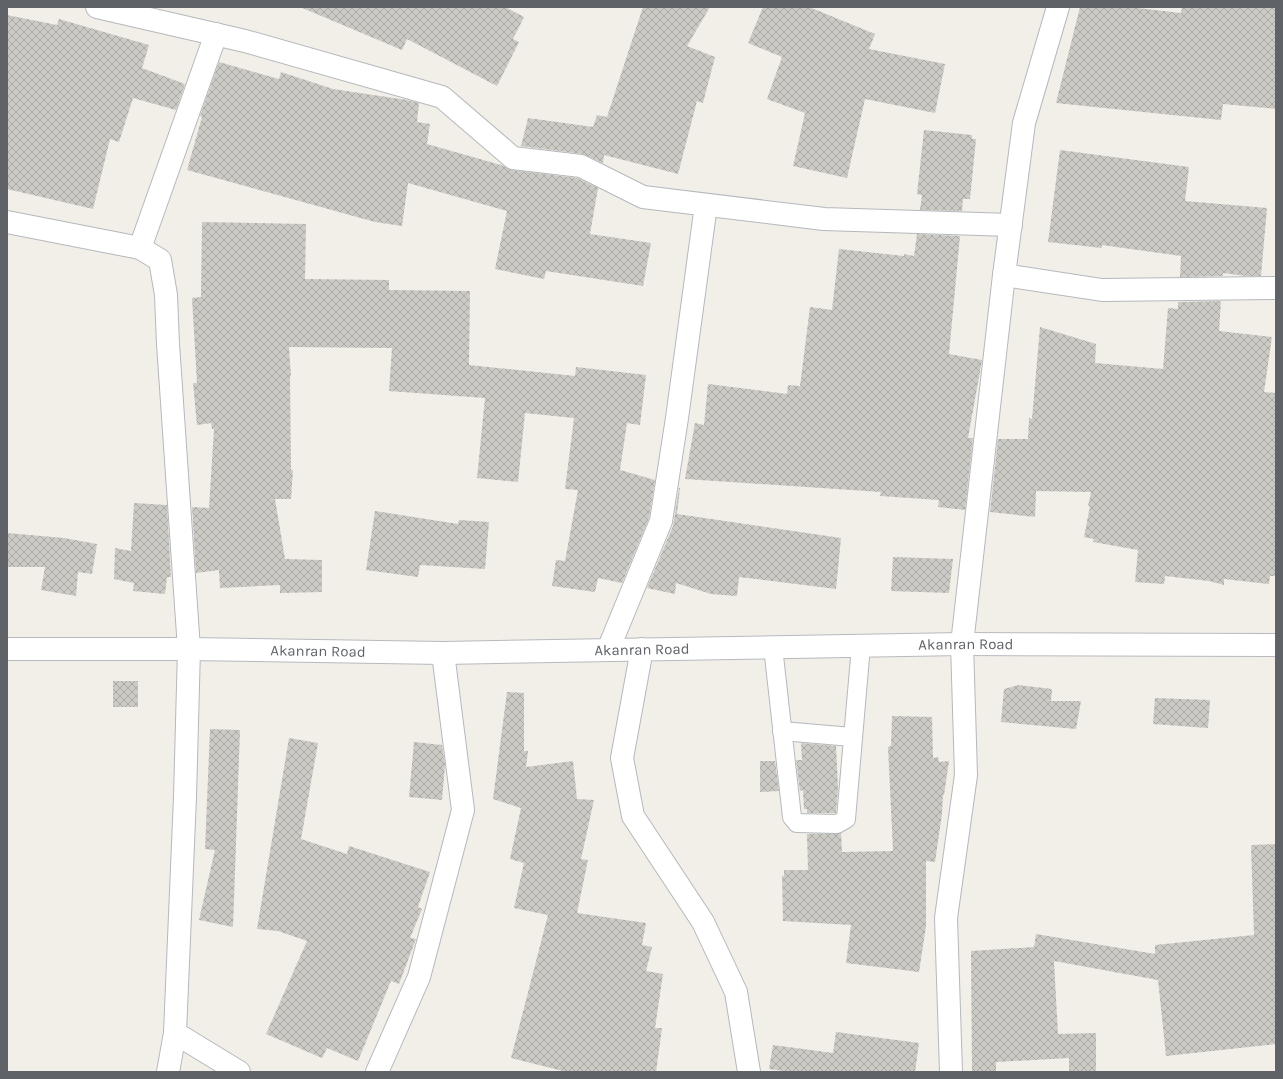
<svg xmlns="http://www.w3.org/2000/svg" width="1283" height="1079" viewBox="0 0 1283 1079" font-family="Karla,sans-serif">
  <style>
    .building { fill: url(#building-cross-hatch) }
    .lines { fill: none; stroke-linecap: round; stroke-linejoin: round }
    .lane-casing { stroke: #b5b8bc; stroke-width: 20 }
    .street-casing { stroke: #b5b8bc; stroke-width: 24 }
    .secondary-casing { stroke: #b6babf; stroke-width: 24 }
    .lane { stroke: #fff; stroke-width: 18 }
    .street { stroke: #fff; stroke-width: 22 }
    .secondary { stroke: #fff; stroke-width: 22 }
    .labels { text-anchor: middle; stroke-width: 3.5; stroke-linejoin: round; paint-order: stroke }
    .street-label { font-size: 15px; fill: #5f6368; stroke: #fff }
  </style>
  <defs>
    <pattern id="building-cross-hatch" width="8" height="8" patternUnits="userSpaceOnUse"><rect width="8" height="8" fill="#cccac5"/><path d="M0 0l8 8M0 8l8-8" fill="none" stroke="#a9a8a4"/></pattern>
  </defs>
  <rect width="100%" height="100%" fill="#f1efe8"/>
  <g class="building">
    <path d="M 300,7 L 505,7 L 524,17 L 513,39 L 519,42 L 497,86 L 407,39 L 402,50 Z"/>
    <path d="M 643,7 L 710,7 L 687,46 L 715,57 L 703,103 L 697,101 L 678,174 L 604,155 L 603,163 L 583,154 L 521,146 L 528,118 L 593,127 L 597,115 L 607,117 Z"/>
    <path d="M 763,7 L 809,7 L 875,34 L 869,49 L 945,64 L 935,113 L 865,99 L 847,178 L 793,166 L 805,113 L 767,99 L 782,57 L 748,43 Z"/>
    <path d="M 1080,7 L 1129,7 L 1181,13 L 1182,7 L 1276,7 L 1276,109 L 1223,104 L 1221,120 L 1056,103 Z"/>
    <path d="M 7,15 L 57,25 L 59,19 L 149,45 L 142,68 L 185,84 L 176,110 L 133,98 L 119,142 L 110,139 L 93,209 L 7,189 Z"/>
    <path d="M 219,62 L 279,79 L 281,72 L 333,89 L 407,100 L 419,103 L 417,122 L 430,124 L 427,144 L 501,165 L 512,170 L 577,178 L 598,188 L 590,234 L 651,243 L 643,286 L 546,271 L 544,279 L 495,269 L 507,211 L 408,183 L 402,226 L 375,222 L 187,170 L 202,117 L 200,116 Z"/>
    <path d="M 924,130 L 972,135 L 972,139 L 976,139 L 970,199 L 963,199 L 962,211 L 920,210 L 922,195 L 917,194 Z"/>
    <path d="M 1060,150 L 1189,167 L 1185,201 L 1267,208 L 1261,276 L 1246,276 L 1223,273 L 1223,276 L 1180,277 L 1181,256 L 1102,245 L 1102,248 L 1048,242 Z"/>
    <path d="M 202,222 L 306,224 L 305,279 L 389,280 L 389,290 L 470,291 L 469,365 L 575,376 L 576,367 L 646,375 L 640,425 L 627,423 L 620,470 L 655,480 L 649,518 L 622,583 L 598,578 L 595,592 L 552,586 L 556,560 L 565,561 L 578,490 L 565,489 L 574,418 L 525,413 L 518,482 L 477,478 L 485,398 L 389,391 L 392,348 L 289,347 L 291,376 L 290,376 L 291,470 L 293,470 L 291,499 L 275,499 L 285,559 L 322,560 L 322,592 L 280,593 L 280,585 L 220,588 L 219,570 L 196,573 L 192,507 L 209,508 L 214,429 L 212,429 L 211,423 L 197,425 L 193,383 L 197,383 L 192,298 L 201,297 Z"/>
    <path d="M 917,234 L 960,236 L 949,354 L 982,360 L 968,438 L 973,438 L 965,510 L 938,507 L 939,500 L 880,496 L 881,492 L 685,479 L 695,423 L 704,425 L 708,384 L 787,394 L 788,385 L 800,386 L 810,307 L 832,310 L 839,249 L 904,256 L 904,254 L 914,256 Z"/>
    <path d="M 1221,301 L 1219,331 L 1272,337 L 1264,392 L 1276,393 L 1276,576 L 1270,576 L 1269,584 L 1224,579 L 1224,585 L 1209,581 L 1165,576 L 1164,584 L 1135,582 L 1138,550 L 1093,542 L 1094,539 L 1084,537 L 1090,506 L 1088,506 L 1091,492 L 1036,491 L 1035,517 L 990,512 L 998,439 L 1028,439 L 1029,418 L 1032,419 L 1040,327 L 1096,344 L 1095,363 L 1163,369 L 1168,308 L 1178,309 L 1178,302 Z"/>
    <path d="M 679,488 L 680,488 L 677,514 L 841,538 L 836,589 L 739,577 L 737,596 L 711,594 L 676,583 L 675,594 L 647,588 L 673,526 Z"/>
    <path d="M 134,503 L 167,505 L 171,577 L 167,577 L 165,594 L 133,591 L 134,583 L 114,579 L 115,548 L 131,551 Z"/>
    <path d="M 375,511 L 458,524 L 459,520 L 489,522 L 485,569 L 420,565 L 418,577 L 366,570 Z"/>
    <path d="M 7,533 L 64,538 L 97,544 L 92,574 L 78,572 L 76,596 L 41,590 L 45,567 L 7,567 Z"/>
    <path d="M 893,557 L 953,559 L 949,593 L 891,591 Z"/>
    <rect x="113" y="681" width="25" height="26"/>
    <path d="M 1018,685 L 1052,689 L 1051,701 L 1081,701 L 1076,729 L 1001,722 L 1004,689 Z"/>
    <path d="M 507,692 L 524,693 L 524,751 L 528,751 L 526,767 L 573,761 L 577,799 L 594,800 L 581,859 L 588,860 L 577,913 L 646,923 L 642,945 L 652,947 L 646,971 L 663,974 L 655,1028 L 662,1028 L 656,1072 L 567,1072 L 511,1058 L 548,915 L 514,908 L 524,863 L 510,859 L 521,808 L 493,799 Z"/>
    <path d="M 1155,698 L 1210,700 L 1208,728 L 1153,724 Z"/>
    <path d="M 892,716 L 932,717 L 933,758 L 938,757 L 939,762 L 949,761 L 944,795 L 943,795 L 942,814 L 935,862 L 926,861 L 926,926 L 919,972 L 846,963 L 851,925 L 783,921 L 782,876 L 784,876 L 784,870 L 808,870 L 807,834 L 841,833 L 842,852 L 893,851 L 888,747 L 891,746 Z"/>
    <path d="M 210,729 L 240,730 L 233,927 L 199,920 L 215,850 L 205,849 Z"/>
    <path d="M 289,738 L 318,743 L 301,839 L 347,854 L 349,846 L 430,872 L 418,907 L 422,909 L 410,938 L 416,939 L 399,984 L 391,981 L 358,1061 L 327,1048 L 322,1058 L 266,1034 L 307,941 L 278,931 L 257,929 Z"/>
    <path d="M 414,742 L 442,745 L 445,765 L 442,800 L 409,797 Z"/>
    <path d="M 801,743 L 836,746 L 838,788 L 836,813 L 807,813 L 807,809 L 804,809 L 803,790 L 800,791 L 796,760 L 802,760 Z"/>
    <path d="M 760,761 L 775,761 L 779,791 L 760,792 Z"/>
    <path d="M 1276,844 L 1276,1044 L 1166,1056 L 1158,980 L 1054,961 L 1058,1034 L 1096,1033 L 1096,1072 L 1069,1072 L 1069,1058 L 996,1062 L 996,1072 L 972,1072 L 971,951 L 1034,947 L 1036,934 L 1155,954 L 1155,945 L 1254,935 L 1251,845 Z"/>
    <path d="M 836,1032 L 919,1043 L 915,1072 L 792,1072 L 769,1069 L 773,1045 L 833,1053 Z"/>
  </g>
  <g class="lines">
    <defs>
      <g id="lane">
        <path d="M 773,647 L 792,817 L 797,823 L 837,824 L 846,819 L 861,646"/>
        <path d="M 782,731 L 852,737"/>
      </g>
      <g id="street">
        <path d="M 97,7 L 245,41 L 442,97 L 513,158 L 581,166 L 643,197 L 824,219 L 1011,225"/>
        <path d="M 7,222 L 140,248"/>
        <path d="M 1004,275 L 1102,290 L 1276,288"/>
        <path d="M 642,649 L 622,758 L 633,816 L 703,922 L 736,992 L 749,1072"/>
        <path d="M 608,650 L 661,521 L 677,418 L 706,205"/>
        <path d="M 175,1033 L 239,1072"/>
        <path d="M 168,1072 L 175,1033 L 185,797 L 189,649 L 168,344 L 166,295 L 160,260 L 140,248 L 216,34"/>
        <path d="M 377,1072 L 419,977 L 463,810 L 443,653"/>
        <path d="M 951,1072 L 946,918 L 966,775 L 962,644 L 1004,275 L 1024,123 L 1058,7"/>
      </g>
      <g id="secondary">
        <path id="s1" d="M 7,649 L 189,649 L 443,653 L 962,644 L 1276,645"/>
      </g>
    </defs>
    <use href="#lane" class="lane-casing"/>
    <use href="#street" class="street-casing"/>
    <use href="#secondary" class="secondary-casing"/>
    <use href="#lane" class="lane"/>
    <use href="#street" class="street"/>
    <use href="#secondary" class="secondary"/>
  </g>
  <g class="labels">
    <g class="street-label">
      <text dy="5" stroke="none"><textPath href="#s1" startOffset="959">Akanran Road</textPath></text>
      <text dy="5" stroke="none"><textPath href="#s1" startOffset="635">Akanran Road</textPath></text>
      <text dy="5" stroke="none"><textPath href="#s1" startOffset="311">Akanran Road</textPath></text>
    </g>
  </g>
  <rect width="1283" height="1079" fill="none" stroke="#5f6368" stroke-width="16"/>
</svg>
